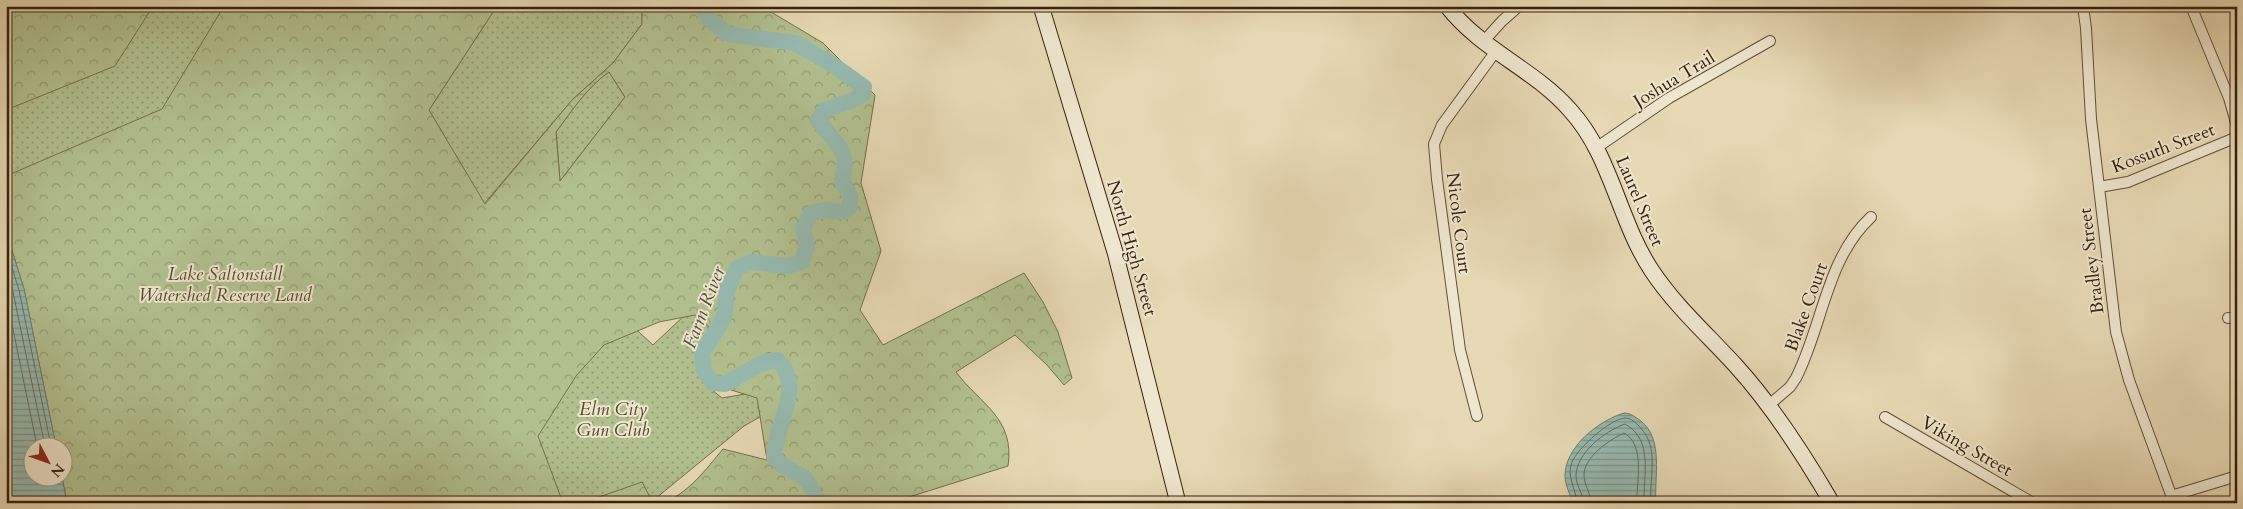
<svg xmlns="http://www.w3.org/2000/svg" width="2243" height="509" viewBox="0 0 2243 509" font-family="Cardo,serif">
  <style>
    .grass { fill: url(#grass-dots); stroke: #74704e; fill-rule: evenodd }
    .forest { fill: url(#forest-crowns); stroke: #74704e; fill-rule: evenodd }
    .water { fill: url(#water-rules); stroke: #707d6f }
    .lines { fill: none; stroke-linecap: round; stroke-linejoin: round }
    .shore { stroke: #666e5e; stroke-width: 1 }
    .river { stroke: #97bab1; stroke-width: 16 }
    .street-casing { stroke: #624f36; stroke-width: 12 }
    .secondary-casing { stroke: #36210c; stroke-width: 17 }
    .street { stroke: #efe6cf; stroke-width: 10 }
    .secondary { stroke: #efe6cf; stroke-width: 15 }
    .labels { text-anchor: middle; stroke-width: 4; stroke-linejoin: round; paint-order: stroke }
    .street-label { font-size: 18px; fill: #36210c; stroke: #efe6cf }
    .park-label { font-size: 18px; font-style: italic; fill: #55492d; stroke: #efe6cf }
    .water-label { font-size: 19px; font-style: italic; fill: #534f3e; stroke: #efe6cf }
  </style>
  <defs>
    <pattern id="grass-dots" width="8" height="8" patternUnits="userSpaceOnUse" patternTransform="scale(1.25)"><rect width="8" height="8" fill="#b2c090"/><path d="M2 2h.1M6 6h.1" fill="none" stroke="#929c74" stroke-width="1.8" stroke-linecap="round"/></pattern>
    <pattern id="forest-crowns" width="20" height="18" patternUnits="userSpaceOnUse" patternTransform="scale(1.25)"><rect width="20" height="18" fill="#b2c090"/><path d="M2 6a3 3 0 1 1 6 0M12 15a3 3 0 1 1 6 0" fill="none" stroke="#929c74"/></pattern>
    <pattern id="water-rules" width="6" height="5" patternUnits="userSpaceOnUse" patternTransform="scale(1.25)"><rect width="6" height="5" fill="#97bab1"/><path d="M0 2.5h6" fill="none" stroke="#7c978e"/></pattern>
  </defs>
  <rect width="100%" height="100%" fill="#e7d9b5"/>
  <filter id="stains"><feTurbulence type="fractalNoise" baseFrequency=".004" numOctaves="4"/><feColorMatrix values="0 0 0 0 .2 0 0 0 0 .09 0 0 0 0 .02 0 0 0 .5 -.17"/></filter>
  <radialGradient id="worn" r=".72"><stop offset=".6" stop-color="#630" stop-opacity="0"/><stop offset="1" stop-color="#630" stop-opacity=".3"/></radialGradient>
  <g class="grass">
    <path d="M 6,6 L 349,6 L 433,217 L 604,300 L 653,345 L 719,283 L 706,385 L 722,398 L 757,392 L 774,409 L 744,426 L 650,503 L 6,503 ZM 32,446 L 62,446 L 62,476 L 32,476 Z"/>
    <path d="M 497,6 L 642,6 L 642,24 L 613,63 L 572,100 L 484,204 L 429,110 Z"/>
    <path d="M 609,72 L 625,97 L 560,181 L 556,132 C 572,110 587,87 609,72 Z"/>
  </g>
  <g class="forest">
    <path d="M 6,6 L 153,6 L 115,66 L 6,110 Z"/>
    <path d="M 224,6 L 497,6 L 429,110 L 485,204 L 572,100 L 613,63 L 642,24 L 642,6 L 761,6 L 823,43 L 875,95 L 861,183 L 881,251 L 860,310 L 883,345 L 1024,273 L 1043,302 L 1058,332 L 1072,378 L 1064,385 L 1047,365 L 1015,335 L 956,372 C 981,405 1015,418 1008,466 L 909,497 L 911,503 L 663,503 C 689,493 706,469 723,449 L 767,460 L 757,398 L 728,389 L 707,387 C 694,360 693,353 710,328 L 695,315 L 659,322 L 604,345 L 576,376 L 538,436 L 563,503 L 67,503 L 62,477 L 62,446 L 56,446 L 24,289 L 6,231 L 6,176 L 162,109 ZM 609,72 L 625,97 L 560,181 L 556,132 C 572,111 587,87 609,72 Z"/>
    <path d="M 642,482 L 653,503 L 582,503 Z"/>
  </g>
  <g class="water">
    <path d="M 6,231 L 24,289 L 56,446 L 32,446 L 32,476 L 62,477 L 67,503 L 6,503 Z"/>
    <path d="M 1624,413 C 1631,413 1635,417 1641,421 C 1664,440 1654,476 1656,503 L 1573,503 C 1570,494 1565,485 1565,476 C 1565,447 1598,421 1624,413 Z"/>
  </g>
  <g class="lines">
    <g class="shore">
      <path d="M 6,248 L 19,290 L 51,446"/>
      <path d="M 6,269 L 13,292 L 45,446"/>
      <path d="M 6,295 L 37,446"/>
      <path d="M 1577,503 C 1576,488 1566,477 1572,462 C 1578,448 1610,419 1625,418 C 1633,417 1644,431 1647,437 C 1657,456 1649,483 1651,503"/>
      <path d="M 1584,503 C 1583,494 1576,485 1576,476 C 1576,453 1605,431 1625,424 C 1654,440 1643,475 1644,503"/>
      <path d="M 1591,503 C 1591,493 1584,485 1584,475 C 1584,457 1609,440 1624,433 C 1646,445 1636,482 1637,503"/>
    </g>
    <path class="river" d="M 703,6 L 708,18 L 727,34 L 795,43 L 832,64 L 864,87 L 863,94 L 853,100 L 825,110 L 818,120 C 834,144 851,147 842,180 L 850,197 L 850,207 L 842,212 L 825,210 L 811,213 L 803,228 L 807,245 L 802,262 L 788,266 L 751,262 L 737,268 L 727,291 L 724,318 L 702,353 L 704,371 L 713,383 L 725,384 L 762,363 L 777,360 C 806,385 775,424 774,457 L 782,465 L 806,479 L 820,503"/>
    <defs>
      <g id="street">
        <path d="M 2083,6 L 2086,28 L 2091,119 L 2116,332 L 2129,380 L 2174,503"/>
        <path d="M 2191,6 L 2229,98 L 2237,126"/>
        <path d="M 1483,42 L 1502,21 L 1519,6"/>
        <path d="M 1596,148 L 1669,98 L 1770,41"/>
        <path d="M 2099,187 L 2128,182 L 2237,137"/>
        <path d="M 2228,318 L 2237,318"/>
        <path d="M 1769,405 L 1790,387 L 1796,378 C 1823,325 1826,259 1871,217"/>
        <path d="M 1477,416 L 1460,350 L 1437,179 L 1434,144 L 1442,125 L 1496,51"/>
        <path d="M 1885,417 L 2033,503"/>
        <path d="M 2171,496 L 2237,476"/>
      </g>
      <g id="secondary">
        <path d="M 1041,6 L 1115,252 L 1178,503"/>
        <path d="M 1447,6 C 1481,50 1534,69 1570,110 C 1612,156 1618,220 1652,271 C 1676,307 1708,335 1737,367 C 1774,408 1804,455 1832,503"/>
      </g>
    </defs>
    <use href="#street" class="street-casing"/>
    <use href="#secondary" class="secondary-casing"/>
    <use href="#street" class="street"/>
    <use href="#secondary" class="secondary"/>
  </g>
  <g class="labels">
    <g class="street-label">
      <text transform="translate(1674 79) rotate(-31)" y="6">Joshua Trail</text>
      <text transform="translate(2163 148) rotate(-21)" y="6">Kossuth Street</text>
      <text transform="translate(1640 201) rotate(67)" y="6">Laurel Street</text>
      <text transform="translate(1459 223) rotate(83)" y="6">Nicole Court</text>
      <text transform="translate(1132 248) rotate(74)" y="6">North High Street</text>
      <text transform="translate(2091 261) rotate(-97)" y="6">Bradley Street</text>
      <text transform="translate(1806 307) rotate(-70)" y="6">Blake Court</text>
      <text transform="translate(1967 446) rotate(30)" y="6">Viking Street</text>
    </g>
    <g class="park-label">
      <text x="225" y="280">Lake Saltonstall<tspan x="225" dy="21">Watershed Reserve Land</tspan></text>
      <text x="613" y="415">Elm City<tspan x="613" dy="21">Gun Club</tspan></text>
    </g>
    <g class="water-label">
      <text transform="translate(703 307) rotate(-69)" y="7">Farm River</text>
    </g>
  </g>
  <rect width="2243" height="509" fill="none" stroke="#e7d9b5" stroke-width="25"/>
  <rect x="8" y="8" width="2228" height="494" fill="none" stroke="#36210c" stroke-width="2.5"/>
  <rect x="12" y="12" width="2218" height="484" fill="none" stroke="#36210c"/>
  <g transform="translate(48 462) rotate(131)"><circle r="24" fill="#efe6cf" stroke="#a59781"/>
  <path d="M0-4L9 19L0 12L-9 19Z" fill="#8f2418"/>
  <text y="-8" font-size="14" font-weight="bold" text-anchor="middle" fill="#36210c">N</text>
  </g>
  <rect width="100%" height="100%" filter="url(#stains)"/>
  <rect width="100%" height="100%" fill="url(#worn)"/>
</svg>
